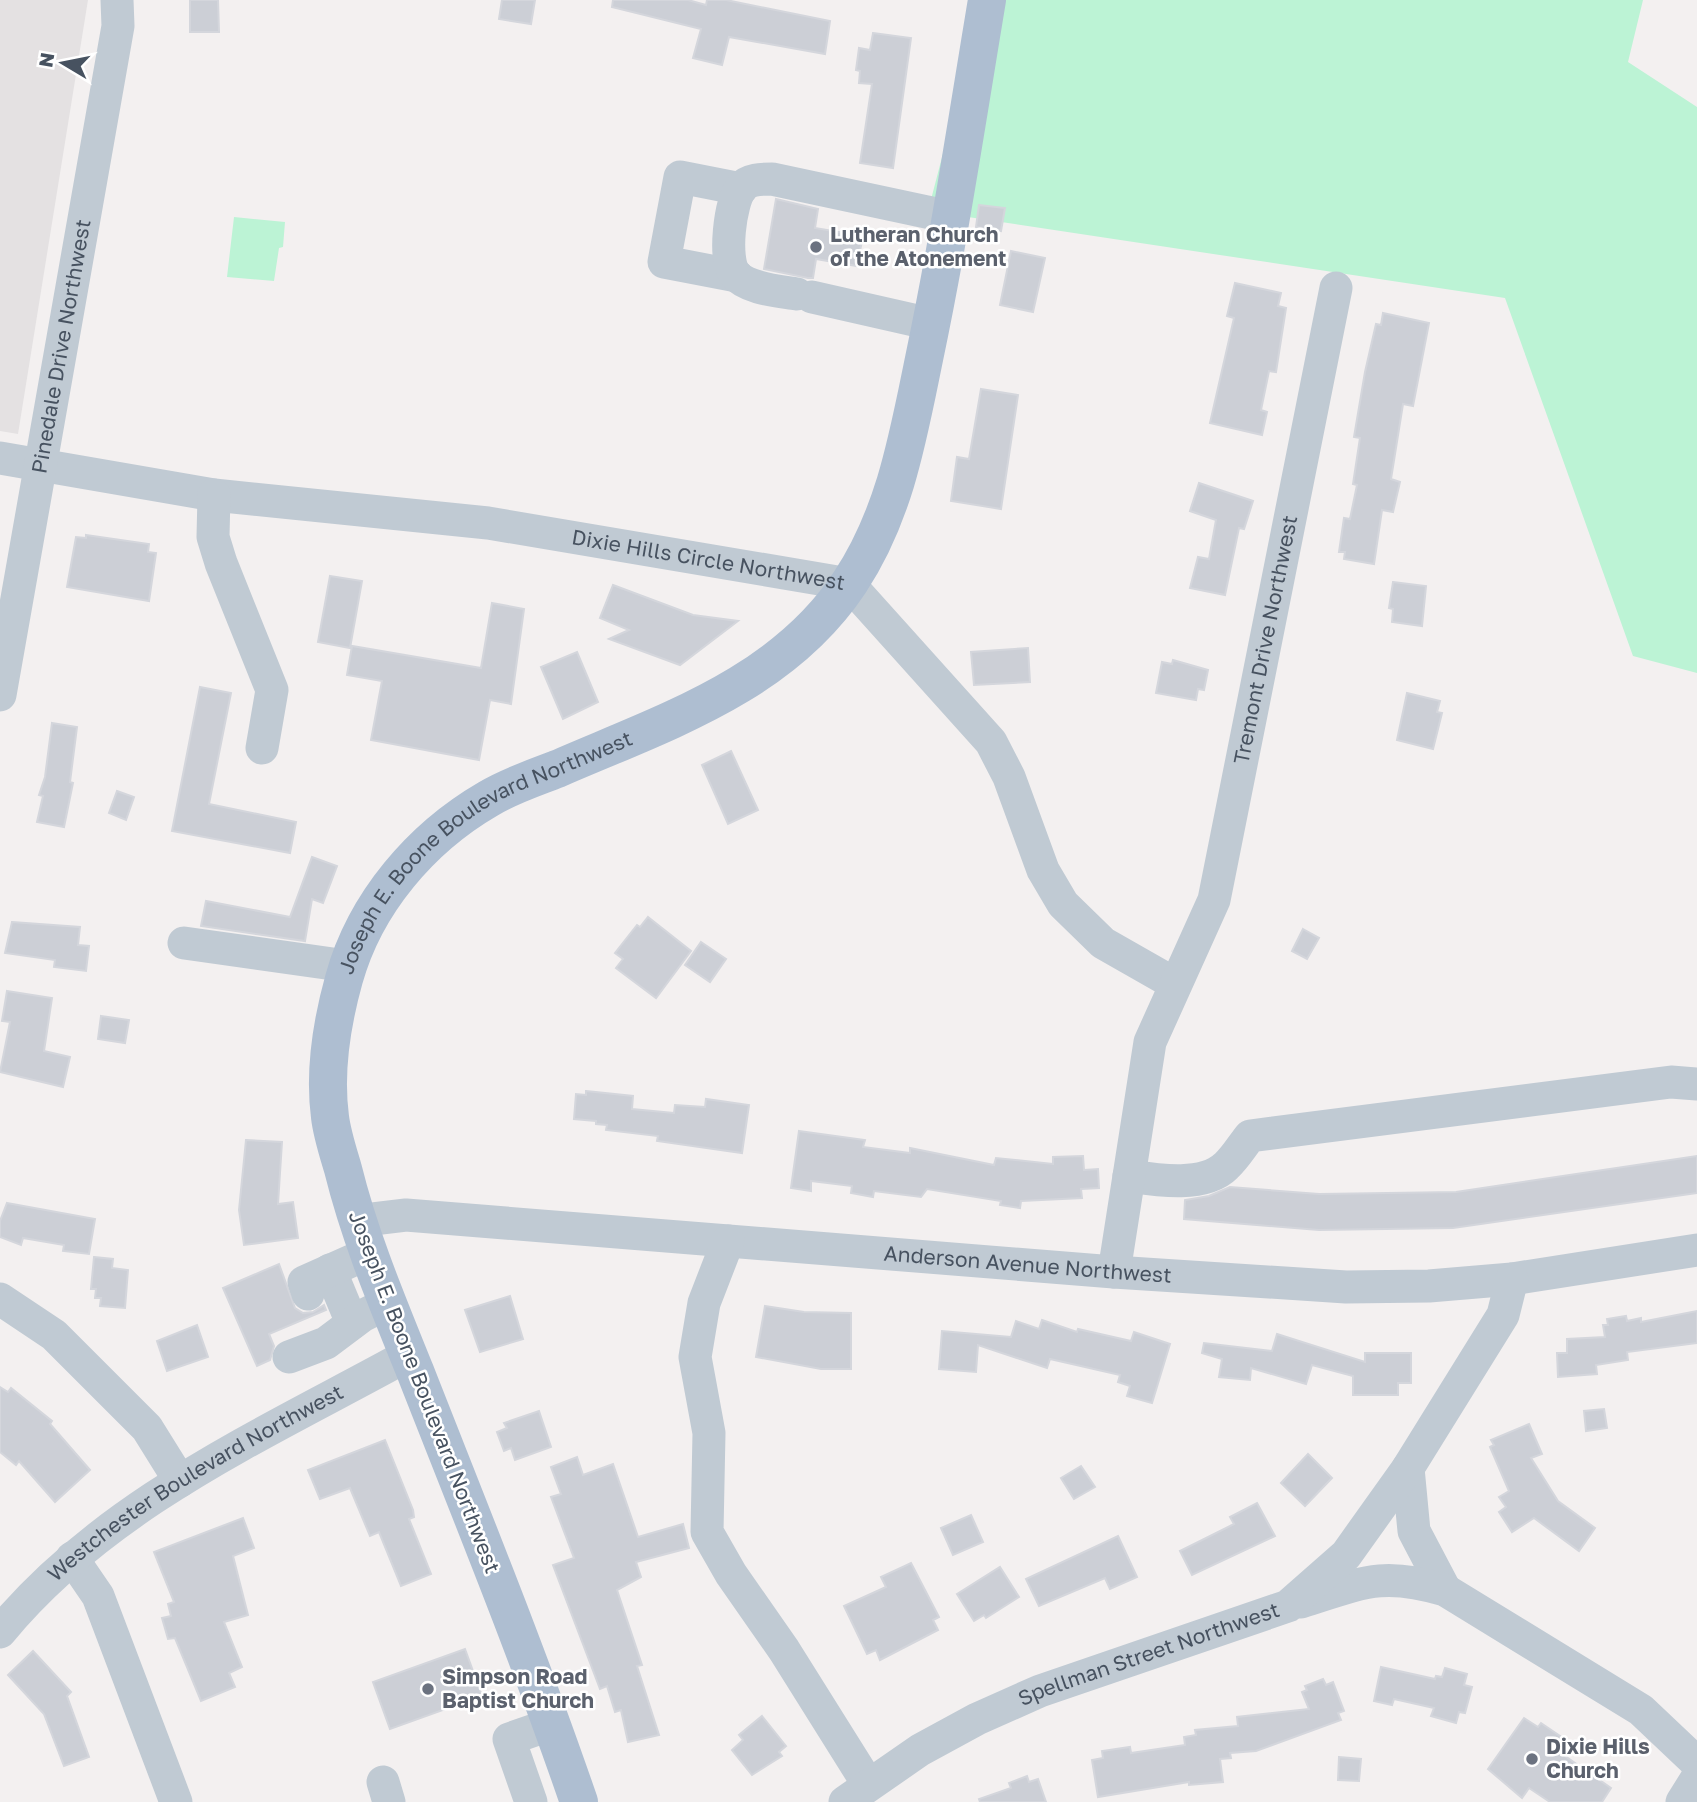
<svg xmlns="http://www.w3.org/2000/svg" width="1697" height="1802" viewBox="0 0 1697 1802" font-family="'Golos Text',sans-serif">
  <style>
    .education { fill: #e4e1e2 }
    .green { fill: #bcf3d5 }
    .building { fill: #cccfd6; stroke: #d4d6dc; stroke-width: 2 }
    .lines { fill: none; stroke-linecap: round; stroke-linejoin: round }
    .minor { stroke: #c0cad3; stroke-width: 33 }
    .major { stroke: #aebed1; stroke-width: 38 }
    .worship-dot { fill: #6b7280; stroke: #fff; stroke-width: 2.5 }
    .labels { text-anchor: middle; stroke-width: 5; stroke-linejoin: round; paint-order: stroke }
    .worship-label { font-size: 21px; font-weight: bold; fill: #5b616d; stroke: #fff; text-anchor: start }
    .street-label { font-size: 21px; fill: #475260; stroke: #fff }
  </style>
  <rect width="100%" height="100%" fill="#f3f0f0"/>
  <path class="education" d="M 0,0 L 88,0 L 18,434 L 0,431 Z"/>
  <g class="green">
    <path d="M 983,0 L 1643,0 L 1628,62 L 1697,107 L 1697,673 L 1633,656 L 1505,298 L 928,211 Z"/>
    <path d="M 234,217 L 285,222 L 283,247 L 279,248 L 274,281 L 227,277 Z"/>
  </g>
  <g class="building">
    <path d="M 190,0 L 218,0 L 219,32 L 190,32 Z"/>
    <path d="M 502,0 L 535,0 L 531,24 L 499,19 Z"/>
    <path d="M 613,0 L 688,0 L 706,5 L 707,0 L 726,0 L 830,21 L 825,54 L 729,37 L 722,65 L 693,58 L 701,29 L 612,7 Z"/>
    <path d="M 873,33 L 911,38 L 893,168 L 860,163 L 872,84 L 859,83 L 860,71 L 856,70 L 859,48 L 870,50 Z"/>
    <path d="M 776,199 L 818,209 L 815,228 L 863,236 L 857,266 L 816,259 L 813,278 L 808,278 L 764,269 Z"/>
    <path d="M 979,205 L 1005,208 L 1001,231 L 976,227 Z"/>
    <path d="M 1011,251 L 1045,258 L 1033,312 L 1000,305 Z"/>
    <path d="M 1235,283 L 1281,293 L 1278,306 L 1286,308 L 1276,372 L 1269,371 L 1261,410 L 1267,412 L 1262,435 L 1210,423 L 1234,318 L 1227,316 Z"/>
    <path d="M 1383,313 L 1429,323 L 1413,406 L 1403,404 L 1391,479 L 1400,482 L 1393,512 L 1382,510 L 1374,564 L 1344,559 L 1345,552 L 1339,552 L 1344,518 L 1350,519 L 1357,485 L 1353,484 L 1360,438 L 1354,437 L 1365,372 L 1376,324 L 1381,325 Z"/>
    <path d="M 981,389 L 1018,395 L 1001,509 L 951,501 L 957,457 L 969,459 Z"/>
    <path d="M 1199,483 L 1253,501 L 1244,529 L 1239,528 L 1225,595 L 1190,588 L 1198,557 L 1209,559 L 1216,520 L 1190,511 Z"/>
    <path d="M 86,535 L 149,544 L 148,552 L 156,553 L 149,601 L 67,587 L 76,537 L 86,538 Z"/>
    <path d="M 330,576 L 362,581 L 350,648 L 318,642 Z"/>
    <path d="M 1393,582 L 1426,586 L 1422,626 L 1392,622 L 1393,609 L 1389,608 Z"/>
    <path d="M 613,585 L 693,615 L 738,621 L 680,665 L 609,639 L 629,630 L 600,618 Z"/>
    <path d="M 492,603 L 524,609 L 511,704 L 490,700 L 479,760 L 371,740 L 382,681 L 347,675 L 352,646 L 481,668 Z"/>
    <path d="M 1028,648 L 1030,682 L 974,685 L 971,652 Z"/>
    <path d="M 577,652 L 598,702 L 563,719 L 541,667 Z"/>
    <path d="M 1173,660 L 1208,670 L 1204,690 L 1198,689 L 1196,700 L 1156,693 L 1162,662 L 1172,664 Z"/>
    <path d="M 200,687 L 231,693 L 209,804 L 296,822 L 290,853 L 172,831 Z"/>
    <path d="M 1407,693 L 1440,701 L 1437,712 L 1442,713 L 1433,749 L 1397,740 Z"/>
    <path d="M 52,723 L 77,727 L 70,782 L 73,783 L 64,827 L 37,822 L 43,796 L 39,795 L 45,777 Z"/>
    <path d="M 731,751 L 758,810 L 728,824 L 702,765 Z"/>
    <path d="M 117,791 L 134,797 L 126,820 L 109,813 Z"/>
    <path d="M 312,857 L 337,866 L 323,903 L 312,899 L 305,941 L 201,926 L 206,901 L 290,917 Z"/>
    <path d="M 648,917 L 691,951 L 656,998 L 616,968 L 623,959 L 615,953 L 637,925 L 640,927 Z"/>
    <path d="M 12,922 L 80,927 L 78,945 L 89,946 L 86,971 L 54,967 L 55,960 L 5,953 Z"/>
    <path d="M 1303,929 L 1319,938 L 1307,959 L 1292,951 Z"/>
    <path d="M 701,942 L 726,959 L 710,982 L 685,965 Z"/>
    <path d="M 7,991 L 52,998 L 44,1051 L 70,1057 L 63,1087 L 0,1072 L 10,1022 L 2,1021 Z"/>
    <path d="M 101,1016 L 129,1020 L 125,1043 L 98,1039 Z"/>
    <path d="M 586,1091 L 633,1096 L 632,1109 L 674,1113 L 675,1105 L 705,1107 L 706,1099 L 749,1105 L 742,1153 L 657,1141 L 658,1136 L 606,1130 L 607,1125 L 596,1124 L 596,1121 L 574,1119 L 576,1094 L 586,1095 Z"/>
    <path d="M 799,1131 L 865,1140 L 863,1147 L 910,1153 L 910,1148 L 994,1165 L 996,1158 L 1053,1164 L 1053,1157 L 1083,1156 L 1084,1170 L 1098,1169 L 1099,1188 L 1081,1189 L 1082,1198 L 1021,1201 L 1020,1208 L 1000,1205 L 1001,1201 L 927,1189 L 921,1197 L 874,1191 L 873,1197 L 851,1193 L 852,1186 L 811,1181 L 811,1191 L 791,1188 Z"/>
    <path d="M 246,1140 L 282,1142 L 278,1204 L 293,1202 L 298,1238 L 244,1245 L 239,1210 Z"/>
    <path d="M 1697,1156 L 1697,1193 L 1453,1228 L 1319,1230 L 1184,1219 L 1185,1200 L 1209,1196 L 1230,1187 L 1319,1194 L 1456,1192 Z"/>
    <path d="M 7,1203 L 95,1219 L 89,1254 L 63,1251 L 64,1245 L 23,1238 L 21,1245 L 0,1237 L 0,1221 Z"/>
    <path d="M 94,1257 L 113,1259 L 112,1268 L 128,1270 L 125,1308 L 100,1306 L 101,1298 L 95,1298 L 96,1289 L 91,1289 Z"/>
    <path d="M 279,1264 L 295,1308 L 303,1313 L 313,1312 L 324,1305 L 326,1310 L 269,1334 L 274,1346 L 270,1360 L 257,1366 L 223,1288 Z"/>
    <path d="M 510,1296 L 523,1339 L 480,1352 L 465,1310 Z"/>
    <path d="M 765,1306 L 804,1312 L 851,1313 L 851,1369 L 821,1369 L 756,1357 Z"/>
    <path d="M 1697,1311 L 1697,1343 L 1627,1352 L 1628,1360 L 1596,1365 L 1597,1374 L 1558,1377 L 1557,1353 L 1567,1353 L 1567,1339 L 1605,1337 L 1603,1325 L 1608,1325 L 1607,1319 L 1626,1316 L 1627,1321 L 1641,1318 L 1641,1322 Z"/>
    <path d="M 1042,1320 L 1077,1332 L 1078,1329 L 1131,1341 L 1134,1332 L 1170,1344 L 1152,1403 L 1127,1396 L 1130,1386 L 1118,1382 L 1120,1375 L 1050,1359 L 1047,1368 L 978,1345 L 976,1372 L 939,1369 L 942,1331 L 1011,1337 L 1016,1321 L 1039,1329 Z"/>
    <path d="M 197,1325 L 208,1357 L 167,1371 L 157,1341 Z"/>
    <path d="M 1277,1334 L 1365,1362 L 1365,1353 L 1411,1353 L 1411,1383 L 1398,1383 L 1398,1395 L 1353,1395 L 1353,1376 L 1312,1365 L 1306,1384 L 1251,1368 L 1250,1380 L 1219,1377 L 1222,1359 L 1202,1353 L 1204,1343 L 1272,1351 Z"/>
    <path d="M 0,1387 L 8,1392 L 11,1388 L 52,1421 L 50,1424 L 90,1470 L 55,1502 L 19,1461 L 16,1465 L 0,1452 Z"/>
    <path d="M 1604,1409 L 1607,1428 L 1586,1431 L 1584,1411 Z"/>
    <path d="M 539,1411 L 551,1447 L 515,1460 L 511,1448 L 504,1451 L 497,1432 L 507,1428 L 504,1423 Z"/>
    <path d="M 1529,1424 L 1542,1454 L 1531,1458 L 1558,1501 L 1595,1528 L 1579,1551 L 1534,1518 L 1512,1532 L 1499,1512 L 1506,1507 L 1499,1497 L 1509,1491 L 1490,1447 L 1494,1445 L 1491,1440 Z"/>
    <path d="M 385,1440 L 413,1510 L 414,1517 L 409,1519 L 431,1574 L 401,1586 L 379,1532 L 370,1536 L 350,1488 L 320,1499 L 308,1470 Z"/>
    <path d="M 1308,1454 L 1332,1478 L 1305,1506 L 1281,1483 Z"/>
    <path d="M 577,1457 L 583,1475 L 613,1464 L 638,1537 L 683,1524 L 689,1548 L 636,1562 L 641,1577 L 617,1590 L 642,1665 L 637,1666 L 659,1735 L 628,1742 L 621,1710 L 615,1712 L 607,1686 L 600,1689 L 553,1565 L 574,1558 L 551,1497 L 561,1494 L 551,1467 Z"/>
    <path d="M 1081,1466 L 1095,1487 L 1074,1499 L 1061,1478 Z"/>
    <path d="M 1257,1503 L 1275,1536 L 1192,1575 L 1180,1551 L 1234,1524 L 1230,1517 Z"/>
    <path d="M 971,1515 L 983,1542 L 953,1555 L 941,1528 Z"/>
    <path d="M 243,1518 L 254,1548 L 233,1556 L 248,1615 L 224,1622 L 242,1667 L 229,1673 L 235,1687 L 201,1701 L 175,1638 L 168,1639 L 162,1618 L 171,1616 L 168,1604 L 174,1602 L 154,1552 Z"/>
    <path d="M 1118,1536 L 1137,1577 L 1110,1589 L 1105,1578 L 1039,1606 L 1026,1579 Z"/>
    <path d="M 911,1563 L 939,1617 L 933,1620 L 938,1630 L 880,1660 L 876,1650 L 867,1654 L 844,1606 L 886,1587 L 881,1577 Z"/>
    <path d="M 1000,1567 L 1019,1597 L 986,1618 L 984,1615 L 974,1621 L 957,1594 Z"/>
    <path d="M 465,1649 L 482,1696 L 390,1729 L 373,1682 Z"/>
    <path d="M 33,1651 L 71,1692 L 67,1696 L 89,1757 L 64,1766 L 44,1714 L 8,1675 Z"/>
    <path d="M 1381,1667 L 1435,1679 L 1436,1676 L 1442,1677 L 1445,1668 L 1467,1674 L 1464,1685 L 1472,1687 L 1465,1713 L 1459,1712 L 1456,1723 L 1431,1716 L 1434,1708 L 1394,1699 L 1392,1705 L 1374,1701 Z"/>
    <path d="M 1323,1679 L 1326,1685 L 1333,1682 L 1344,1711 L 1338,1713 L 1341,1720 L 1256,1751 L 1230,1753 L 1231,1758 L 1220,1759 L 1223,1782 L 1189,1785 L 1189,1782 L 1098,1797 L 1092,1760 L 1103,1758 L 1102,1751 L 1130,1747 L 1131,1753 L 1185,1745 L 1184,1737 L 1196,1735 L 1195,1730 L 1238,1726 L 1237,1717 L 1309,1709 L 1302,1692 L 1307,1690 L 1305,1686 Z"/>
    <path d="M 762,1716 L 786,1746 L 779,1752 L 782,1756 L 752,1775 L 732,1750 L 743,1740 L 739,1735 Z"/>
    <path d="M 1524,1718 L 1538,1727 L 1541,1723 L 1563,1738 L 1555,1749 L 1611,1788 L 1602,1802 L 1550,1802 L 1529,1788 L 1522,1798 L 1488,1769 Z"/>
    <path d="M 1339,1757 L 1361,1759 L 1359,1781 L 1338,1780 Z"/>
    <path d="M 1027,1776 L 1029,1782 L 1038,1779 L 1046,1802 L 980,1802 L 979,1799 L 1011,1788 L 1009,1783 Z"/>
  </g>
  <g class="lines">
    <g class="minor">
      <path d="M 737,276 L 664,262 L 680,177 L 741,189"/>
      <path d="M 797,294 C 779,291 747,289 735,274 C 723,259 730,203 741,188 C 748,179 762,179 772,179 L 950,217"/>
      <path d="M 812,297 L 931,324"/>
      <path id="s1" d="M 0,458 L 214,495 L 488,523 L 849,584 L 991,742 L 1009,777 L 1043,870 L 1063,904 L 1103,943 L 1175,984"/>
      <path d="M 214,495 L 213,537 L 221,563 L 272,690 L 262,748"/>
      <path id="s2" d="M 0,695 L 118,26 L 117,0"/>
      <path d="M 184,943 L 347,966"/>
      <path d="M 1129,1176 C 1156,1180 1204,1188 1226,1166 C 1235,1158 1242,1146 1250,1136 L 1671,1082 L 1697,1084"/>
      <path id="s3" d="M 356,1221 L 406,1215 L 1114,1272 L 1346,1287 L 1429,1286 L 1512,1279 L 1697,1250"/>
      <path d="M 728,1241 L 704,1303 L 695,1357 L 709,1433 L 707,1532 L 731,1574 L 784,1650 L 868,1784"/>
      <path d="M 330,1270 L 352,1323"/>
      <path id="s4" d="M 1114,1272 L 1150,1042 L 1214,900 L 1336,288"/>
      <path d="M 308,1294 L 304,1282 L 369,1253"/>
      <path d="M 0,1299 L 54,1335 L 147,1428 L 180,1481"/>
      <path d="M 289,1357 L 326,1343 L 362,1316 L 388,1303"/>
      <path d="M 1408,1468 L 1414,1531 L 1445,1590"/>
      <path d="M 72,1558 L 98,1596 L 176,1802"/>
      <path d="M 1301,1602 C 1362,1583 1381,1571 1445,1590 L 1641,1710 L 1697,1763"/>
      <path id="s5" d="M 0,1632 C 106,1503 265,1434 408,1355"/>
      <path d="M 383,1782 L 389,1802"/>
      <path d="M 531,1802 L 509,1739 L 552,1724"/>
      <path id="s6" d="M 845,1802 L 920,1750 L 977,1719 L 1040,1691 L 1288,1606 L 1346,1555 L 1408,1468 L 1503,1315 L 1512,1279"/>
      <path d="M 1682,1802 L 1697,1778"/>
    </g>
    <path class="major" id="s7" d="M 579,1802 C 529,1656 471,1514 415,1371 C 388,1304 360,1238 343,1169 C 338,1152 332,1134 330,1117 C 324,1071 332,1022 344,979 C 365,903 421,838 488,799 C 509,786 534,778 557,769 C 665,722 782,685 850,582 C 895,514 908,437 924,359 C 949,240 967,120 987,0"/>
  </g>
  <g class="worship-dot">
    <circle cx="816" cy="247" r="7"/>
    <circle cx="428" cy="1689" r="7"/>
    <circle cx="1532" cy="1759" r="7"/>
  </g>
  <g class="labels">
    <g class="worship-label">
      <text x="830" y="242">Lutheran Church<tspan x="830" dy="24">of the Atonement</tspan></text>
      <text x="442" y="1684">Simpson Road<tspan x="442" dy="24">Baptist Church</tspan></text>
      <text x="1546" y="1754">Dixie Hills<tspan x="1546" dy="24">Church</tspan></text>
    </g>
    <g class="street-label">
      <text dy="7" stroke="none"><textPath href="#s2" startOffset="354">Pinedale Drive Northwest</textPath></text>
      <text dy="7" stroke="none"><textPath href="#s1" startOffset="716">Dixie Hills Circle Northwest</textPath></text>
      <text dy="7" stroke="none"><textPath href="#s4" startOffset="654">Tremont Drive Northwest</textPath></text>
      <text dy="7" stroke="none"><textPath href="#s7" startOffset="1068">Joseph E. Boone Boulevard Northwest</textPath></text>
      <text dy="7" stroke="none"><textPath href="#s3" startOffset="674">Anderson Avenue Northwest</textPath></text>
      <text transform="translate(424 1392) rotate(69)" y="7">Joseph E. Boone Boulevard Northwest</text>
      <text dy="7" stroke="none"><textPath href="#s5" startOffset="248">Westchester Boulevard Northwest</textPath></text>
      <text dy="7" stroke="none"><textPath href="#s6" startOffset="340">Spellman Street Northwest</textPath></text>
    </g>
  </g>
  <g transform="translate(63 63) rotate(280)" stroke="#ffffff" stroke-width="5" paint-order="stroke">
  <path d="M0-5L12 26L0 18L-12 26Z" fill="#475260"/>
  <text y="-10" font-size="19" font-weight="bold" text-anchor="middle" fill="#475260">N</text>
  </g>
</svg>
